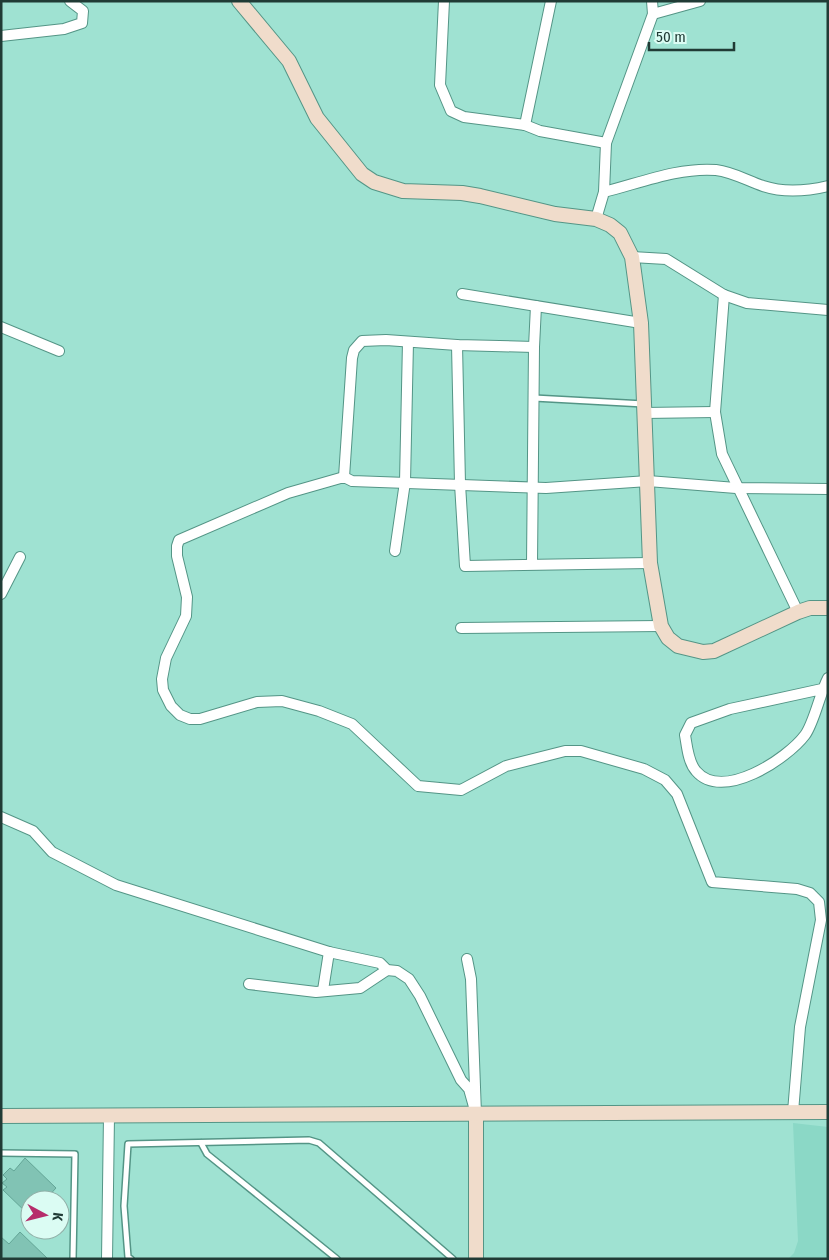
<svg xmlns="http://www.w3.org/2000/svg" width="829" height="1260" viewBox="0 0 829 1260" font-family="'Fira Sans Condensed',sans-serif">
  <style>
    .built { fill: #8bd8c6 }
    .building { fill: #81c3b4; stroke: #63a596 }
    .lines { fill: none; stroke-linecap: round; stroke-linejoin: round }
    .lane-casing { stroke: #549586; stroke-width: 8 }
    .street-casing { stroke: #549586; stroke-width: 12 }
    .secondary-casing { stroke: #549586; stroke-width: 16 }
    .lane { stroke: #fff; stroke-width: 5 }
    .street { stroke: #fff; stroke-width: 10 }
    .secondary { stroke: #f0dccb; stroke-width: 14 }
  </style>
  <rect width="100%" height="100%" fill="#9fe2d2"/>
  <path class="built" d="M 793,1123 L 828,1127 L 828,1259 L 788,1259 L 794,1253 L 798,1241 Z"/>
  <g class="building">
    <path d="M 25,1158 L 56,1188 L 45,1200 L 30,1200 L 30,1216 L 3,1190 L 7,1187 L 2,1183 L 7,1179 L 3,1175 L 10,1168 L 14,1171 Z"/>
    <path d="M 20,1232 L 48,1259 L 1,1259 L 1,1237 L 9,1244 Z"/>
  </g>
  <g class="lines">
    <defs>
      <g id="lane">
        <path d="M 534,398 L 644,404"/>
        <path d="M 201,1143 L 207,1154 L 337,1259"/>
        <path d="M 1,1153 L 75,1154 L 73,1259"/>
        <path d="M 131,1259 L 128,1257 L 124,1206 L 128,1144 L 309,1140 L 319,1143 L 453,1259"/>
      </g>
      <g id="street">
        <path d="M 444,1 L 440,85 L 451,111 L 464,117 L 525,125 L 540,131 L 606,143"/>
        <path d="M 652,1 L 653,14 L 700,1"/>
        <path d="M 1,36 L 64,29 L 82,23 L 83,11 L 70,1"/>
        <path d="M 525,125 L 551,1"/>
        <path d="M 604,192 L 606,143 L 653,14"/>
        <path d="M 596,219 L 604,192 C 640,183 679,167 716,170 C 733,172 748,181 763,186 C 784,193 807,191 828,186"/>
        <path d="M 632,257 L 666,259 L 724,295 L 747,303 L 828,310"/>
        <path d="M 462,294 L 641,323"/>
        <path d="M 724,295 L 715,412 L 722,454 L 798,612"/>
        <path d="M 1,327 L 59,351"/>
        <path d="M 457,345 L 460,484 L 465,566 L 650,563"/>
        <path d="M 644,413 L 715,412"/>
        <path d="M 344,477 L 352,358 L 354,350 L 362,341 L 386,340 L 457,345 L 534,347"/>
        <path d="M 395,551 L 405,482 L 408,342"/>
        <path d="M 532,564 L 534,347 L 536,306"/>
        <path d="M 1,594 L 20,557"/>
        <path d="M 461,628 L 661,626"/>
        <path d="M 822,689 L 730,709 L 691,723 L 685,735 C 687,746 688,762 696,771 C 722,802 787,759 805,735 C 814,723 820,693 828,678"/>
        <path d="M 1,817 L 33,831 L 52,852 L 116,885 L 329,952 L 380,963 L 387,970 L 397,971 L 409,979 L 420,996 L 461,1080 L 469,1089 L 476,1114 L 471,979 L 467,959"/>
        <path d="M 249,984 L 316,992 L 360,988 L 387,970"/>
        <path d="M 323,990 L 329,952"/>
        <path d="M 793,1112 L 800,1027 L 821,920 L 819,902 L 810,893 L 797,889 L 712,882 L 677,794 L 665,780 L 644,769 L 581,751 L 565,751 L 506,766 L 461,790 L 418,786 L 352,724 L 319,711 L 282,701 L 257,702 L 200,719 L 190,719 L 180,715 L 171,706 L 163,690 L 162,679 L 166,658 L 186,616 L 187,597 L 177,556 L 177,546 L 179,540 L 288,493 L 344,477 L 352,481 L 546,488 L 648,481 L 736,488 L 828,489"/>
        <path d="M 107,1259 L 109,1116"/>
      </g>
      <g id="secondary">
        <path d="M 239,1 L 289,61 L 317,118 L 362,174 L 374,182 L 403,191 L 462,193 L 480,196 L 555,214 L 596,219 L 610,225 L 620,233 L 632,257 L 641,323 L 650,563 L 661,626 L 668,638 L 678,646 L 703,652 L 714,651 L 798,612 L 810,608 L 828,608"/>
        <path d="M 476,1114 L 476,1259"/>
        <path d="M 1,1116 L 828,1112"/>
      </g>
    </defs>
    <use href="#lane" class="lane-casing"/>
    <use href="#street" class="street-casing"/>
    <use href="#secondary" class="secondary-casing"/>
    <use href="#lane" class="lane"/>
    <use href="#street" class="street"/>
    <use href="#secondary" class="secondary"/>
  </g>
  <rect width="829" height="1260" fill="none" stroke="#203b35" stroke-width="5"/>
  <g transform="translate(45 1215) rotate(97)"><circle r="24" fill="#dbfcf3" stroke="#90afa7"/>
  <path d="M0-4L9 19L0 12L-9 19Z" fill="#b62d6b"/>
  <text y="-8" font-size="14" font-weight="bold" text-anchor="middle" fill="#203b35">K</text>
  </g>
  <path d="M649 42v8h85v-8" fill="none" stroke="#203b35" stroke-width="2.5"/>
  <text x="656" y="42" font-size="15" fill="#203b35" stroke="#dbfcf3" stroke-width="4" paint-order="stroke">50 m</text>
</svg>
